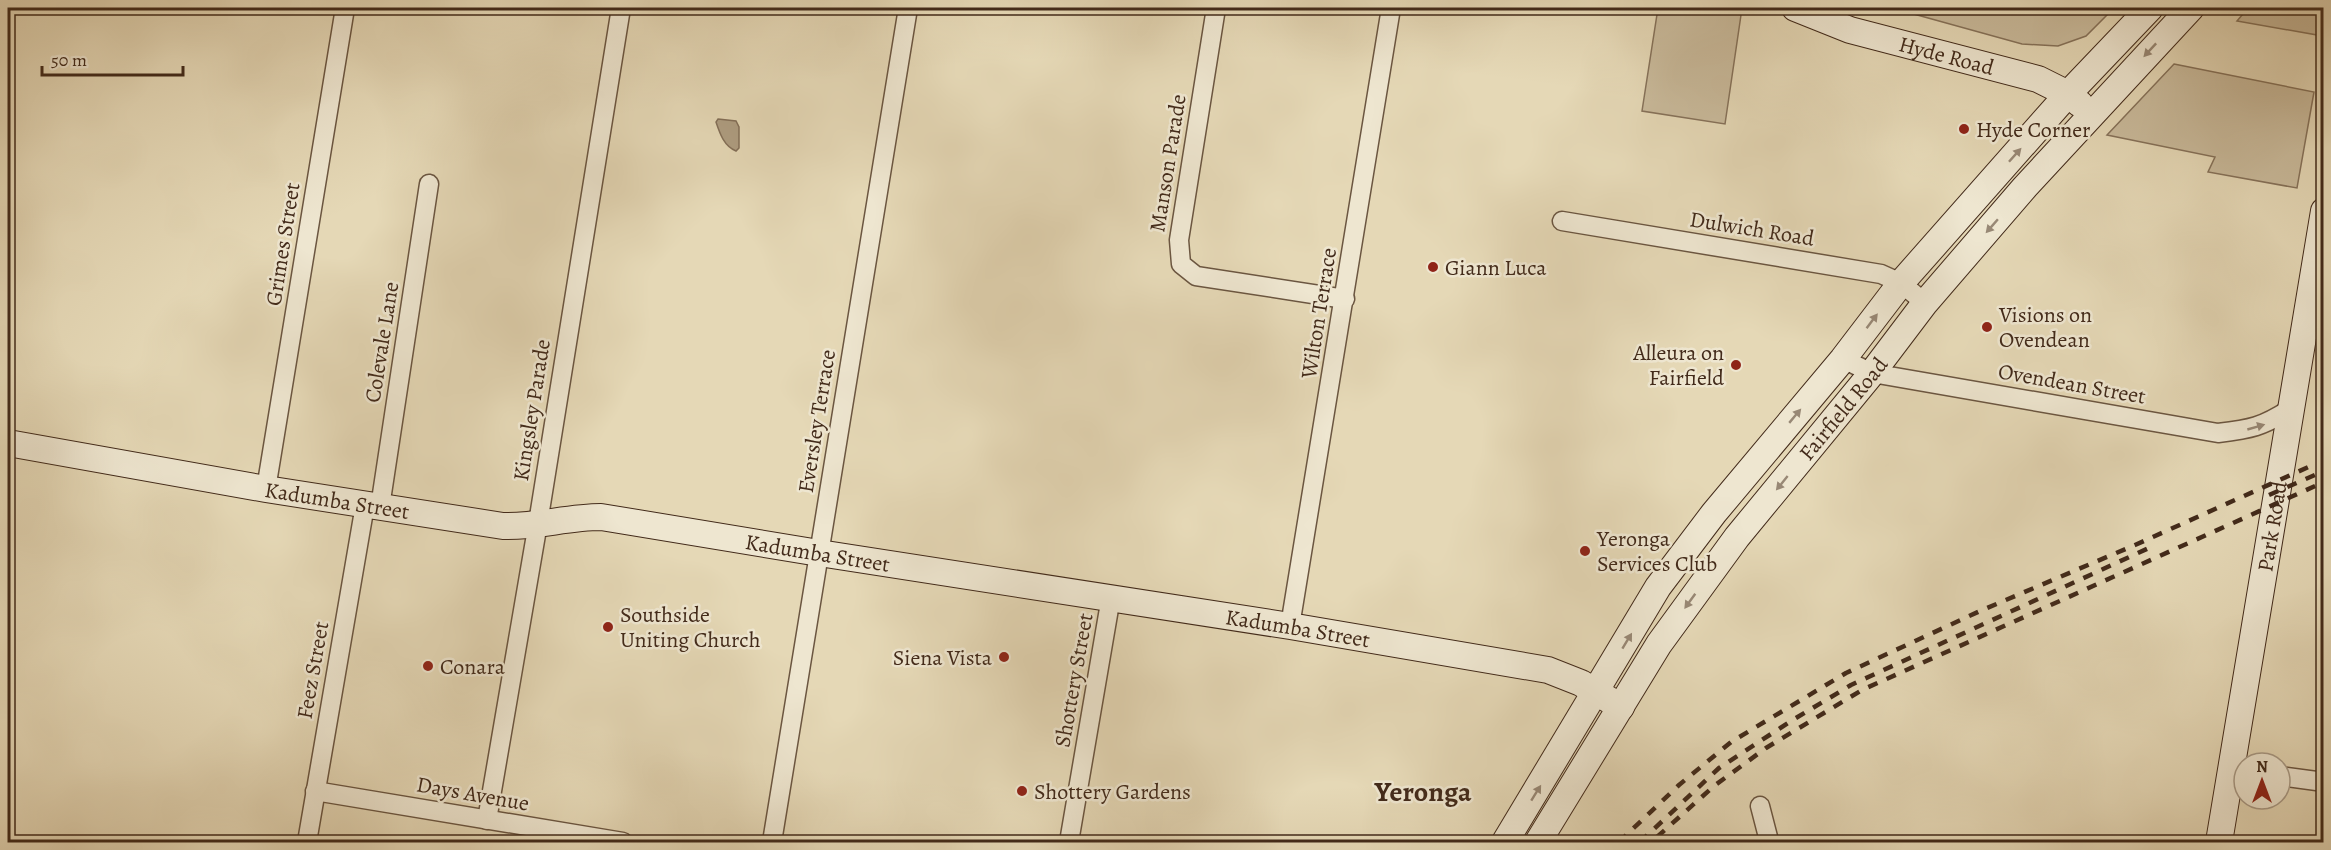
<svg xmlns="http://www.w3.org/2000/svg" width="2331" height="850" viewBox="0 0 2331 850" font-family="Alegreya,serif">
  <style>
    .green { fill: #c9ba9b; stroke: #86725a; stroke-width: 1.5 }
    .water { fill: #ae9d81; stroke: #836f58; stroke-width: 1.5 }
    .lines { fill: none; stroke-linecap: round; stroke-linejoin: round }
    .street-casing { stroke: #6b5641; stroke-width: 21 }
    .secondary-casing { stroke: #422a1a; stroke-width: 28 }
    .street { stroke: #eee6d0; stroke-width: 18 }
    .secondary { stroke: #eee6d0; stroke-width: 26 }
    .rail { stroke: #422a1a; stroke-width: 4.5; stroke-dasharray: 10 10; stroke-linecap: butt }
    .oneway { fill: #988875 }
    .poi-dot { fill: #8f2418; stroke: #eee6d0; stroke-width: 2 }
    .labels { text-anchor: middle; stroke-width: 5; stroke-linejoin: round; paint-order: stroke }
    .street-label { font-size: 22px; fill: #422a1a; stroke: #eee6d0 }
    .poi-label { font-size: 22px; fill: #422a1a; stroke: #eee6d0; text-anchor: start }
    .district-label { font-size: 28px; font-weight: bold; fill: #422a1a; stroke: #eee6d0 }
  </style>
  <rect width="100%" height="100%" fill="#e5d8b6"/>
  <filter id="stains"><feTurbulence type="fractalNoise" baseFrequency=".00333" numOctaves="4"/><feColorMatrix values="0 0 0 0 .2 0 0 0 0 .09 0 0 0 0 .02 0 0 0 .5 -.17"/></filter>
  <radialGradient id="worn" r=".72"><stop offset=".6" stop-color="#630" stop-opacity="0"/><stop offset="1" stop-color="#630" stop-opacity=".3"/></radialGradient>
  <g class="green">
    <path d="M 1658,8 L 1729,8 L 1741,15 L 1725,124 L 1642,111 Z"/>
    <path d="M 1892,8 L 2114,8 L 2086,36 L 2058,46 L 2022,44 Z"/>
    <path d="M 2248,8 L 2323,8 L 2323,36 L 2237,21 Z"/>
    <path d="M 2174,64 L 2314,92 L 2297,188 L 2208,172 L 2215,157 L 2107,135 Z"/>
  </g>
  <path class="water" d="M 718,119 L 736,121 L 739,127 L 739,148 L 736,151 C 724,146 720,134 716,122 Z"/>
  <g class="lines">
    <defs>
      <g id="street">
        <path d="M 1216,8 L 1179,240 L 1181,264 L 1196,276 L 1345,299"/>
        <path d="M 1562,221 L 1881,274 L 1901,283 L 1925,303"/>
        <path d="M 1843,359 L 1872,373 L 2218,433 C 2251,429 2262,427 2290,409"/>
        <path d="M 266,489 L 345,8"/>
        <path d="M 380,507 L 429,184"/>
        <path d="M 1290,626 L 1391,8"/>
        <path d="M 2280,776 L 2324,782"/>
        <path d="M 315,791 L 623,842"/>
        <path d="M 1760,806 L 1768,837 L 1767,842"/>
        <path d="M 487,820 L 538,523 L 621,8"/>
        <path d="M 307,842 L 365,505"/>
        <path d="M 772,842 L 908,8"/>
        <path d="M 1069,842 L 1111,597"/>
      </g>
      <g id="secondary">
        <path id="s1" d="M 1795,8 L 1850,30 L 2038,79 L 2068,94 L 2080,104"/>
        <path id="s2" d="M 8,443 L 266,489 L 503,526 C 536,527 568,517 601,517 L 819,553 L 1290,626 L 1548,670 L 1581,683 L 1621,707"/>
        <path d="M 1505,842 L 1658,587 L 1714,513 L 1843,359 L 1901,283 L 2068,94 L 2150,8"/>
        <path id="s3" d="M 1538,842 L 1659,644 L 1737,537 L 1872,373 L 1925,303 L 2025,187 L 2191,8"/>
        <path id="s4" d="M 2219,842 L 2324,211"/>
      </g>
    </defs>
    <use href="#street" class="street-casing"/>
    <use href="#secondary" class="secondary-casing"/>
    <use href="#street" class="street"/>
    <use href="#secondary" class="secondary"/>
    <g class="rail">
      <path d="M 2269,495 L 2324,471"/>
      <path d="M 1657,837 L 1714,786 L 1766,748 L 1862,690 L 2324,482"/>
      <path d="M 1619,842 L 1679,785 L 1731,742 L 1846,673 L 1980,611 L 2135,545 L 2324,460"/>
      <path d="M 1640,842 L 1719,768 L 1791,721 L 1851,685 L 2151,547"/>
    </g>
  </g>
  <defs><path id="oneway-solid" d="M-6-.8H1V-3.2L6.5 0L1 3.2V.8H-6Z" transform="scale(1.5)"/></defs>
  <g class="oneway">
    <use href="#oneway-solid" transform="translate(2150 50) rotate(133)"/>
    <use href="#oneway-solid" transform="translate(2015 155) rotate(-48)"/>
    <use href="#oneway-solid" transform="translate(1992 226) rotate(131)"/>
    <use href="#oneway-solid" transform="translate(1872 321) rotate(-53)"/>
    <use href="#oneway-solid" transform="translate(1795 416) rotate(-50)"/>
    <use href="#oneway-solid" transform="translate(2256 427) rotate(-16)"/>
    <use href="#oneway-solid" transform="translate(1782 483) rotate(129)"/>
    <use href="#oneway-solid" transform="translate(1690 601) rotate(126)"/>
    <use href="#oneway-solid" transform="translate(1627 641) rotate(-59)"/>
    <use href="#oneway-solid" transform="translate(1536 793) rotate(-58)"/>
  </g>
  <g class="poi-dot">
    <circle cx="1964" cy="129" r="6"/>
    <circle cx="1433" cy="267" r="6"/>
    <circle cx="1987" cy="327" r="6"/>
    <circle cx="1736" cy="365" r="6"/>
    <circle cx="1585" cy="551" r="6"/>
    <circle cx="608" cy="627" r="6"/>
    <circle cx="1004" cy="657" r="6"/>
    <circle cx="428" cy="666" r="6"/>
    <circle cx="1022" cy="791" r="6"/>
  </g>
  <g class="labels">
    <g class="street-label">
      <text dy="8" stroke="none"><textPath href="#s1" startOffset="159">Hyde Road</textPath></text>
      <text transform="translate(1167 163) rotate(-81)" y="8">Manson Parade</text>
      <text transform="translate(1752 228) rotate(9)" y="8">Dulwich Road</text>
      <text transform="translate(282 244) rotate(-81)" y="8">Grimes Street</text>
      <text transform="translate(1318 313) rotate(-81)" y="8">Wilton Terrace</text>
      <text transform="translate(381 342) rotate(-81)" y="8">Colevale Lane</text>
      <text transform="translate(2072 383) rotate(10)" y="8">Ovendean Street</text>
      <text dy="8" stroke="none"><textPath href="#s3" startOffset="531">Fairfield Road</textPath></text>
      <text transform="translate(531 410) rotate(-81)" y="8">Kingsley Parade</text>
      <text transform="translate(816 421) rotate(-81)" y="8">Eversley Terrace</text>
      <text dy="8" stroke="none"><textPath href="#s2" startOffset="334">Kadumba Street</textPath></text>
      <text dy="8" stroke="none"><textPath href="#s4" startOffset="320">Park Road</textPath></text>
      <text dy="8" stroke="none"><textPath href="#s2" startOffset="820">Kadumba Street</textPath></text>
      <text dy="8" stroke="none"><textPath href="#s2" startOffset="1306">Kadumba Street</textPath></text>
      <text transform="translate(312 670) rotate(-80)" y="8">Feez Street</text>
      <text transform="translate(1073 680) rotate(-80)" y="8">Shottery Street</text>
      <text transform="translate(473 793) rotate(10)" y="8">Days Avenue</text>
    </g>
    <g class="poi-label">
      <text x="1976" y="137">Hyde Corner</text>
      <text x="1445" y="275">Giann Luca</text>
      <text x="1999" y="322">Visions on<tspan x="1999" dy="25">Ovendean</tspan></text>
      <text x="1724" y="360" text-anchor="end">Alleura on<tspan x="1724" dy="25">Fairfield</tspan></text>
      <text x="1597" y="546">Yeronga<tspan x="1597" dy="25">Services Club</tspan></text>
      <text x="620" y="622">Southside<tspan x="620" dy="25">Uniting Church</tspan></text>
      <text x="992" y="665" text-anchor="end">Siena Vista</text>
      <text x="440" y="674">Conara</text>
      <text x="1034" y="799">Shottery Gardens</text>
    </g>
    <g class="district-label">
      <text x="1423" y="801">Yeronga</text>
    </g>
  </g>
  <rect width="2331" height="850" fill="none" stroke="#e5d8b6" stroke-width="30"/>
  <rect x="9" y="9" width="2313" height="832" fill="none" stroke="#422a1a" stroke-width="3"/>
  <rect x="15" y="15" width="2301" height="820" fill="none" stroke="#422a1a" stroke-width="1.5"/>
  <g transform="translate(2262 781)"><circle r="28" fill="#eee6d0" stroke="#a99b87" stroke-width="1.5"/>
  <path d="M0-4.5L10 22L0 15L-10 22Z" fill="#8f2418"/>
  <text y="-9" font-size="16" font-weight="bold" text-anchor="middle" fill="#422a1a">N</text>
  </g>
  <path d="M42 66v9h141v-9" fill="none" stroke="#422a1a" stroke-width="3"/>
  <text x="51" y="66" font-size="18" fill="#422a1a" stroke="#eee6d0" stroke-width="4.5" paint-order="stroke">50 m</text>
  <rect width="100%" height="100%" filter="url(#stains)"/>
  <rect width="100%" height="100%" fill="url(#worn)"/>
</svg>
